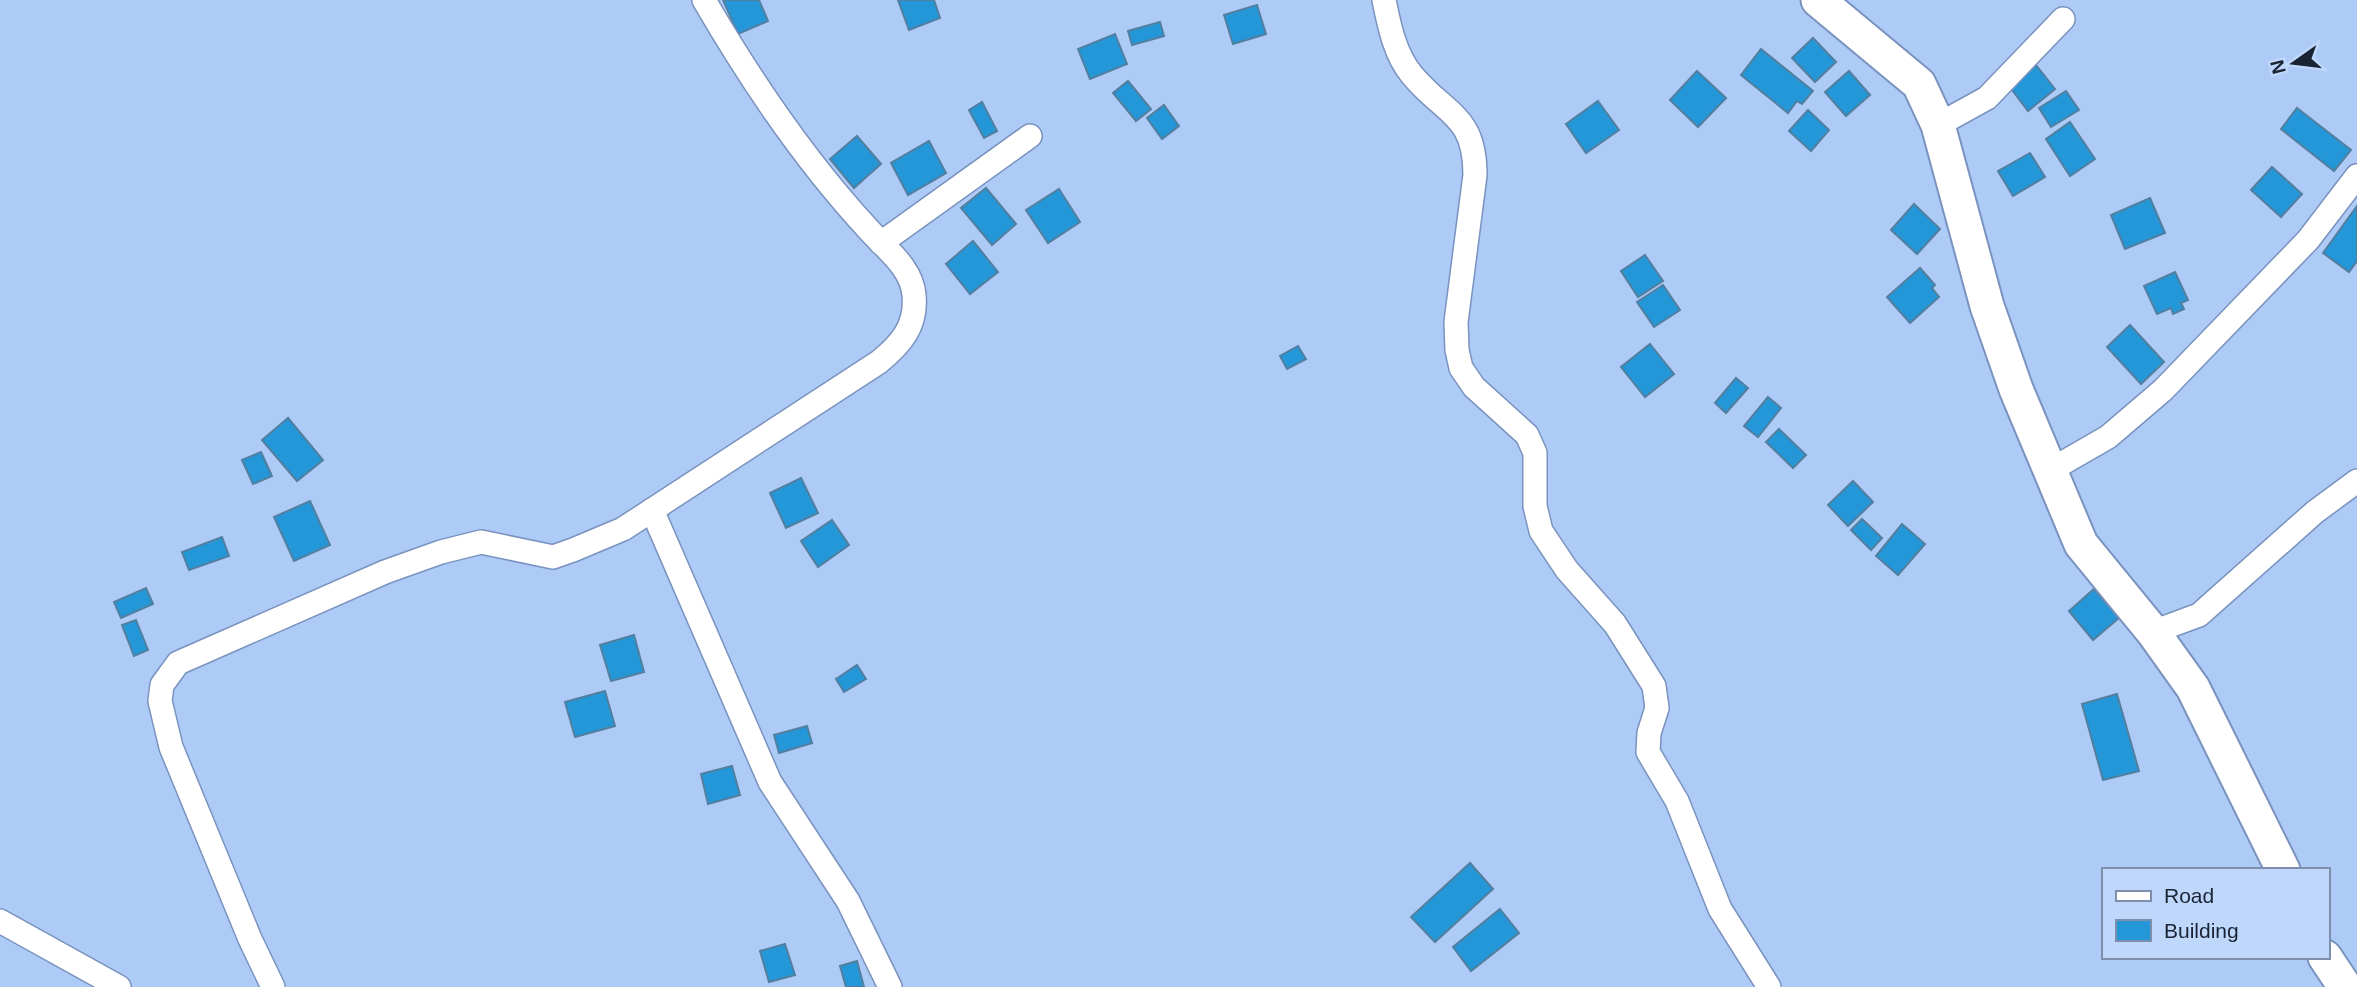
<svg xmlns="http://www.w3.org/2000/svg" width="2357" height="987" viewBox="0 0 2357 987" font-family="Helvetica,sans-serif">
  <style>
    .building { fill: #2497d9; stroke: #517f9f; stroke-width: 2 }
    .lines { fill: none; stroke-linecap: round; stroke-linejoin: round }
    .street-casing { stroke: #7993be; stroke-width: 26 }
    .secondary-casing { stroke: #7993be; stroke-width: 37 }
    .street { stroke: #fff; stroke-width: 23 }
    .secondary { stroke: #fff; stroke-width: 33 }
  </style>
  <rect width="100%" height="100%" fill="#aecaf7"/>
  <g class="building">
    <path d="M 723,0 L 759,0 L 768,21 L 738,34 Z"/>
    <path d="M 898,0 L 934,0 L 940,18 L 909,30 Z"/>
    <path d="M 1257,5 L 1266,34 L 1233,44 L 1224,15 Z"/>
    <path d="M 1160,22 L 1164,36 L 1132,45 L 1128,31 Z"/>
    <path d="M 1115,34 L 1127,64 L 1090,79 L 1078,49 Z"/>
    <path d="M 1813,38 L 1836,62 L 1815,82 L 1792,58 Z"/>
    <path d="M 1761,49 L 1813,91 L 1802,104 L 1797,101 L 1788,113 L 1741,75 Z"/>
    <path d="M 2036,65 L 2055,89 L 2028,111 L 2009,86 Z"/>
    <path d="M 1697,71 L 1726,98 L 1698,127 L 1670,100 Z"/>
    <path d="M 1849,71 L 1870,95 L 1846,116 L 1825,92 Z"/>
    <path d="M 1128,81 L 1151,109 L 1136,121 L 1113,93 Z"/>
    <path d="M 2066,91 L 2079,110 L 2051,127 L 2039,108 Z"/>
    <path d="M 1598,101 L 1619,130 L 1586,153 L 1566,124 Z"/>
    <path d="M 982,102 L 997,131 L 984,138 L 969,110 Z"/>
    <path d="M 1164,105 L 1179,126 L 1162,139 L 1147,118 Z"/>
    <path d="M 2297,108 L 2351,150 L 2334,171 L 2281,129 Z"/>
    <path d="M 1808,110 L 1829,130 L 1811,151 L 1789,131 Z"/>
    <path d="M 2070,122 L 2095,159 L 2070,176 L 2046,139 Z"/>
    <path d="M 857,136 L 881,164 L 854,188 L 830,159 Z"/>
    <path d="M 929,141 L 946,173 L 908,195 L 891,163 Z"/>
    <path d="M 2030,153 L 2045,177 L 2013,196 L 1998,171 Z"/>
    <path d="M 2272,167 L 2302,194 L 2281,217 L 2251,190 Z"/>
    <path d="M 986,188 L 1016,224 L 992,245 L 961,208 Z"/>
    <path d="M 1059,189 L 1080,222 L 1048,243 L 1026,210 Z"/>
    <path d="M 2150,198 L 2165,233 L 2125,249 L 2111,215 Z"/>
    <path d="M 1914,204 L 1940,229 L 1917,254 L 1891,230 Z"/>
    <path d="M 2357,206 L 2357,261 L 2349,272 L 2323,253 Z"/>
    <path d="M 973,241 L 998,272 L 970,294 L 946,264 Z"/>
    <path d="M 1645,255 L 1663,281 L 1638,297 L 1621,271 Z"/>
    <path d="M 1920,268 L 1935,285 L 1932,288 L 1939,297 L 1910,323 L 1887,297 Z"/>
    <path d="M 2175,272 L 2188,300 L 2181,303 L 2184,309 L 2173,314 L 2171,308 L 2157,314 L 2144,286 Z"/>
    <path d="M 1663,285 L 1680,310 L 1654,327 L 1637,302 Z"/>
    <path d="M 2130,325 L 2164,362 L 2141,384 L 2107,347 Z"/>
    <path d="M 1650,344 L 1674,374 L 1645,397 L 1621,367 Z"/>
    <path d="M 1298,346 L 1306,359 L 1287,369 L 1280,356 Z"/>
    <path d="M 1736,378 L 1748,388 L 1726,413 L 1715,403 Z"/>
    <path d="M 1768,397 L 1781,408 L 1758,437 L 1744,426 Z"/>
    <path d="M 288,418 L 323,460 L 297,481 L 262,440 Z"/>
    <path d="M 1779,429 L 1806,455 L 1793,468 L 1766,442 Z"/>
    <path d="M 261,452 L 272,476 L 253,484 L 242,460 Z"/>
    <path d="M 801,478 L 818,513 L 786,528 L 770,493 Z"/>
    <path d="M 1853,481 L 1873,502 L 1848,526 L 1828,505 Z"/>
    <path d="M 310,501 L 330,545 L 294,561 L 274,517 Z"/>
    <path d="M 1862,519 L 1882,538 L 1871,550 L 1851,530 Z"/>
    <path d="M 832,520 L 849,545 L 818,567 L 801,541 Z"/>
    <path d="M 1902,524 L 1925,544 L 1898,575 L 1876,556 Z"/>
    <path d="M 222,537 L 229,556 L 189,570 L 182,552 Z"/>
    <path d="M 146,588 L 153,604 L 121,618 L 114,602 Z"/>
    <path d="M 2094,589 L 2119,618 L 2093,640 L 2069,611 Z"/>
    <path d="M 136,620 L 148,650 L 134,656 L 122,625 Z"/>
    <path d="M 634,635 L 644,672 L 611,681 L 600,645 Z"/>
    <path d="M 857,665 L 866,679 L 844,692 L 836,679 Z"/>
    <path d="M 605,691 L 615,726 L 575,737 L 565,702 Z"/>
    <path d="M 2117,694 L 2139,771 L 2103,780 L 2082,704 Z"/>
    <path d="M 807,726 L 812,743 L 779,753 L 774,735 Z"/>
    <path d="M 732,766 L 740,795 L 708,804 L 701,774 Z"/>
    <path d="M 1470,863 L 1493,889 L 1435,942 L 1411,917 Z"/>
    <path d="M 1500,909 L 1519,933 L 1471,971 L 1453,947 Z"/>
    <path d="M 785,944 L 795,975 L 769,982 L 760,951 Z"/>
    <path d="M 857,961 L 864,987 L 846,987 L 840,966 Z"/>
  </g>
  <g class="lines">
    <defs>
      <g id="street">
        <path d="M 1384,0 C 1389,25 1395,55 1412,75 C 1445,115 1475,114 1475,175 L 1456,322 L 1457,350 L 1461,368 L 1474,387 L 1527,435 L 1535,453 L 1535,506 L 1541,531 L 1567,570 L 1615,624 L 1654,686 L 1657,708 L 1649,733 L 1648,752 L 1677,801 L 1720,909 L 1769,987"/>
        <path d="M 1938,125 L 1987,98 L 2063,19"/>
        <path d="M 881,243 L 1030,136"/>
        <path d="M 2049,471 L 2108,437 L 2163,390 L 2308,240 L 2357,176"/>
        <path d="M 652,510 L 770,782 L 848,901 L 890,987"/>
        <path d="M 2153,632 L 2199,615 L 2315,512 L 2357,481"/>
        <path d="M 0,921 L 119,987"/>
        <path d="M 273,987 L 250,939 L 171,747 L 160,701 L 162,685 L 178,663 L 385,572 L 441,552 L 481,542 L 553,557 L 573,550 L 623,529 L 879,362 C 901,344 917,326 914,295 C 912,268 886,249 869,230 C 805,161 751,81 704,0"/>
      </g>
      <g id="secondary">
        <path d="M 1818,0 L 1919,84 L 1938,125 L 1987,306 L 2016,389 L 2081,544 L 2153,632 L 2193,688 L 2283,870"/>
        <path d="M 2325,957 L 2345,987"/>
      </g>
    </defs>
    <use href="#street" class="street-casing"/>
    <use href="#secondary" class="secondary-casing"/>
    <use href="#street" class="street"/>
    <use href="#secondary" class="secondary"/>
  </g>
  <rect x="2102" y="868" width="228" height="91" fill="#c0d7fc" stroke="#7d8fac" stroke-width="2"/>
  <rect x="2116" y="891" width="35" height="10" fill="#ffffff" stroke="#7d8fac" stroke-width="2"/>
  <text x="2164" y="903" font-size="21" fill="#192334">Road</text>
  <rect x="2116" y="920" width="35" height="21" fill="#2497d9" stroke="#7d8fac" stroke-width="2"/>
  <text x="2164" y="938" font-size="21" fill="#192334">Building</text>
  <g transform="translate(2294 63) rotate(256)" stroke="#c0d7fc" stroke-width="5" paint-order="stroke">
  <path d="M0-5L12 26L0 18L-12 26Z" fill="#192334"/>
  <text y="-10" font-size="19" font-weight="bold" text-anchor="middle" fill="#192334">N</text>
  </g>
</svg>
